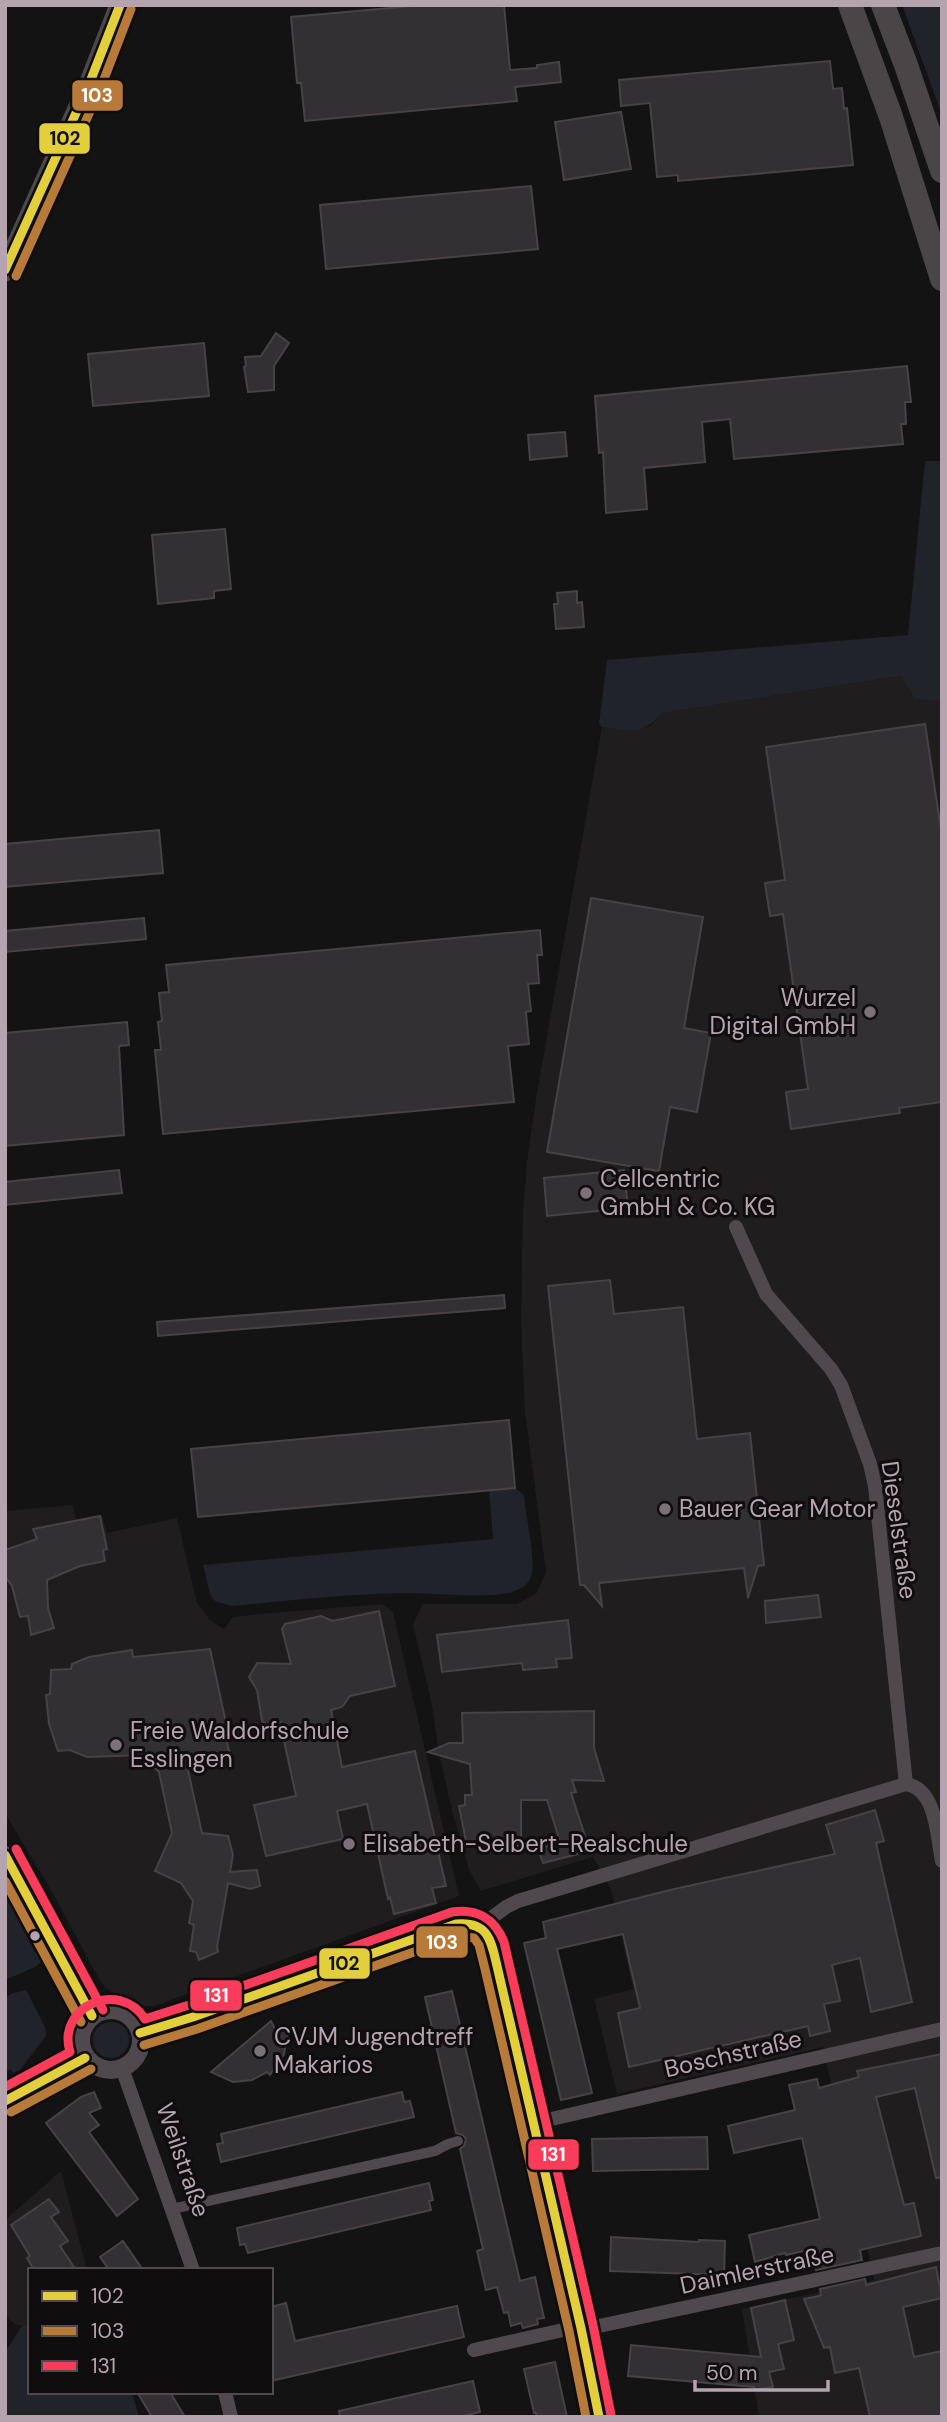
<svg xmlns="http://www.w3.org/2000/svg" width="947" height="2422" viewBox="0 0 947 2422" font-family="'DM Sans',sans-serif">
  <style>
    .built { fill: #1f1d1d }
    .green { fill: #202329 }
    .building { fill: #323032; stroke: #474245; stroke-width: 2 }
    .lines { fill: none; stroke-linecap: round; stroke-linejoin: round }
    .pedestrian { stroke: #4f494d; stroke-width: 10 }
    .minor { stroke: #4f494d; stroke-width: 14 }
    .tertiary { stroke: #4f494d; stroke-width: 18 }
    .secondary { stroke: #4c474a; stroke-width: 21 }
    .trunk { stroke: #4a4648; stroke-width: 24 }
    .bus-1-casing { stroke: #0f0d0e; stroke-width: 14 }
    .bus-2-casing { stroke: #0f0d0e; stroke-width: 14 }
    .bus-3-casing { stroke: #0f0d0e; stroke-width: 14 }
    .bus-1 { stroke: #e3cf3b; stroke-width: 9 }
    .bus-2 { stroke: #b77a39; stroke-width: 9 }
    .bus-3 { stroke: #f83c5a; stroke-width: 9 }
    .poi-dot { fill: #7c7178; stroke: #0f0d0e; stroke-width: 2.5 }
    .bus-dot { fill: #b5a3af; stroke: #0f0d0e; stroke-width: 2.5 }
    .labels { text-anchor: middle; stroke-width: 6; stroke-linejoin: round; paint-order: stroke }
    .poi-label { font-size: 24px; fill: #b5a3af; stroke: #0f0d0e; text-anchor: start }
    .street-label { font-size: 24px; fill: #b5a3af; stroke: #0f0d0e }
    .line-badge { stroke: #0f0d0e; stroke-width: 2.5 }
    .badge-label { font-size: 19px; text-anchor: middle; font-weight: bold; fill: #fff }
    .pale-badge-label { font-size: 19px; text-anchor: middle; font-weight: bold; fill: #111 }
  </style>
  <rect width="100%" height="100%" fill="#131313"/>
  <g class="built">
    <path d="M 901,676 L 915,699 L 942,702 L 942,2417 L 759,2417 L 742,2309 L 874,2280 L 823,2047 L 617,2094 L 594,1999 L 633,1989 L 611,1889 L 593,1857 L 481,1891 L 469,1870 L 452,1810 L 438,1748 L 432,1705 L 413,1624 L 423,1604 L 517,1604 L 536,1594 L 546,1572 L 525,1411 L 521,1320 L 523,1211 L 527,1162 L 536,1098 L 602,727 L 635,730 L 650,726 L 663,713 Z"/>
    <path d="M 73,1505 L 76,1520 L 102,1515 L 107,1533 L 177,1518 L 197,1603 L 210,1620 L 224,1629 L 233,1617 L 261,1614 L 382,1604 L 393,1612 L 459,1896 L 154,2006 L 143,2006 L 116,1995 L 106,1988 L 99,1979 L 52,1892 L 5,1813 L 5,1511 Z"/>
    <path d="M 61,2171 L 87,2270 L 30,2270 L 30,2326 L 22,2326 L 15,2324 L 5,2316 L 5,2220 Z"/>
  </g>
  <g class="green">
    <path d="M 902,5 L 942,5 L 942,115 Z"/>
    <path d="M 925,461 L 942,461 L 942,702 L 915,699 L 901,676 L 663,713 C 639,737 633,730 602,727 L 599,724 L 607,660 L 908,635 Z"/>
    <path d="M 515,1488 L 524,1495 C 525,1514 538,1566 530,1579 C 526,1587 517,1591 509,1593 C 474,1599 437,1592 402,1593 C 345,1594 288,1601 231,1606 L 215,1601 L 210,1594 L 203,1565 L 493,1539 L 489,1490 Z"/>
    <path d="M 5,1888 L 29,1932 L 42,1961 L 35,1967 L 5,1980 Z"/>
    <path d="M 26,1990 L 45,2027 L 46,2036 L 20,2070 L 13,2073 L 11,2069 L 5,2072 L 5,1994 L 7,1997 L 11,1994 Z"/>
    <circle cx="111" cy="2040" r="18"/>
    <path d="M 22,2326 L 30,2326 L 30,2392 L 132,2392 L 139,2417 L 5,2417 L 5,2352 Z"/>
  </g>
  <g class="building">
    <path d="M 423,5 L 504,5 L 510,70 L 537,68 L 537,65 L 559,62 L 561,82 L 515,87 L 517,101 L 305,121 L 301,83 L 297,83 L 291,17 Z"/>
    <path d="M 830,61 L 833,89 L 842,88 L 844,109 L 847,108 L 853,165 L 678,181 L 678,175 L 657,177 L 650,103 L 621,106 L 619,80 Z"/>
    <path d="M 621,112 L 631,169 L 564,180 L 555,122 Z"/>
    <path d="M 531,186 L 538,249 L 326,269 L 320,205 Z"/>
    <path d="M 276,333 L 289,343 L 274,366 L 274,390 L 248,392 L 244,367 L 246,366 L 245,357 L 261,356 Z"/>
    <path d="M 204,343 L 209,396 L 93,406 L 88,354 Z"/>
    <path d="M 907,366 L 911,402 L 905,402 L 906,424 L 901,424 L 903,444 L 734,459 L 730,419 L 702,422 L 705,462 L 644,468 L 647,509 L 606,513 L 603,452 L 599,453 L 595,396 Z"/>
    <path d="M 565,432 L 567,456 L 530,460 L 528,435 Z"/>
    <path d="M 225,529 L 231,589 L 214,591 L 214,598 L 158,604 L 152,535 Z"/>
    <path d="M 577,591 L 577,603 L 582,602 L 584,627 L 556,629 L 554,604 L 558,604 L 557,593 Z"/>
    <path d="M 925,724 L 942,836 L 942,1102 L 899,1108 L 900,1113 L 791,1129 L 786,1092 L 808,1089 L 783,914 L 770,916 L 765,883 L 785,880 L 766,747 Z"/>
    <path d="M 159,830 L 163,873 L 5,887 L 5,844 Z"/>
    <path d="M 591,898 L 703,917 L 684,1028 L 711,1033 L 697,1112 L 670,1107 L 659,1171 L 547,1152 Z"/>
    <path d="M 144,918 L 146,939 L 5,952 L 5,931 Z"/>
    <path d="M 540,930 L 542,955 L 537,955 L 539,983 L 528,984 L 531,1011 L 526,1012 L 529,1044 L 508,1046 L 514,1102 L 163,1134 L 155,1050 L 161,1050 L 158,1022 L 162,1021 L 159,993 L 169,992 L 166,965 Z"/>
    <path d="M 127,1022 L 129,1045 L 119,1046 L 124,1135 L 5,1146 L 5,1033 Z"/>
    <path d="M 119,1170 L 122,1193 L 5,1205 L 5,1182 Z"/>
    <path d="M 624,1170 L 628,1208 L 547,1216 L 544,1178 Z"/>
    <path d="M 610,1280 L 614,1314 L 683,1307 L 697,1439 L 750,1433 L 764,1565 L 758,1566 L 748,1598 L 744,1568 L 599,1583 L 602,1606 L 584,1585 L 580,1585 L 548,1286 Z"/>
    <path d="M 504,1295 L 505,1308 L 158,1336 L 157,1322 Z"/>
    <path d="M 509,1420 L 515,1488 L 198,1517 L 191,1449 Z"/>
    <path d="M 100,1516 L 107,1549 L 103,1550 L 105,1561 L 80,1566 L 47,1580 L 48,1608 L 54,1628 L 31,1635 L 28,1616 L 20,1617 L 12,1586 L 5,1576 L 5,1550 L 37,1539 L 33,1529 Z"/>
    <path d="M 818,1595 L 821,1617 L 766,1623 L 765,1601 Z"/>
    <path d="M 379,1611 L 395,1686 L 350,1696 L 342,1707 L 331,1710 L 342,1767 L 415,1751 L 446,1886 L 432,1888 L 436,1903 L 394,1914 L 390,1897 L 388,1899 L 367,1804 L 337,1811 L 343,1839 L 266,1856 L 254,1805 L 296,1796 L 280,1722 L 267,1725 L 262,1721 L 257,1690 L 249,1677 L 257,1663 L 291,1664 L 282,1629 L 285,1624 L 321,1616 L 333,1621 Z"/>
    <path d="M 568,1620 L 572,1658 L 556,1659 L 557,1667 L 523,1670 L 522,1663 L 442,1672 L 437,1635 Z"/>
    <path d="M 210,1649 L 228,1732 L 225,1733 L 230,1756 L 187,1766 L 202,1833 L 228,1836 L 233,1855 L 230,1872 L 257,1870 L 260,1886 L 250,1889 L 228,1883 L 217,1947 L 218,1952 L 199,1960 L 196,1952 L 190,1951 L 194,1925 L 189,1923 L 193,1901 L 181,1883 L 155,1871 L 172,1833 L 159,1772 L 142,1755 L 87,1757 L 70,1750 L 58,1751 L 49,1724 L 46,1695 L 50,1694 L 51,1670 L 71,1669 L 72,1664 L 89,1657 L 132,1650 L 133,1657 Z"/>
    <path d="M 594,1711 L 594,1748 L 604,1781 L 572,1780 L 576,1792 L 571,1793 L 590,1851 L 543,1863 L 538,1849 L 560,1842 L 547,1800 L 521,1800 L 521,1846 L 467,1847 L 459,1806 L 465,1805 L 465,1795 L 472,1795 L 470,1764 L 428,1752 L 449,1743 L 463,1743 L 462,1713 Z"/>
    <path d="M 875,1810 L 884,1841 L 876,1843 L 912,2002 L 871,2012 L 860,1958 L 832,1965 L 840,2001 L 824,2004 L 830,2031 L 810,2036 L 808,2026 L 629,2067 L 618,2013 L 640,2008 L 623,1934 L 557,1949 L 592,2093 L 561,2100 L 524,1943 L 546,1938 L 543,1922 L 674,1889 L 835,1854 L 826,1825 Z"/>
    <path d="M 452,1991 L 520,2281 L 535,2277 L 544,2318 L 537,2319 L 538,2324 L 523,2328 L 521,2323 L 511,2326 L 508,2312 L 504,2313 L 497,2287 L 486,2290 L 477,2251 L 483,2249 L 460,2149 L 464,2146 L 466,2139 L 463,2135 L 456,2133 L 425,1997 Z"/>
    <path d="M 271,2021 L 277,2033 L 289,2028 L 284,2054 L 270,2075 L 267,2072 L 252,2080 L 233,2082 L 211,2072 Z"/>
    <path d="M 942,2054 L 942,2177 L 936,2178 L 915,2088 L 876,2097 L 904,2205 L 914,2203 L 921,2236 L 860,2250 L 862,2260 L 816,2270 L 812,2249 L 786,2255 L 785,2253 L 755,2262 L 749,2235 L 820,2219 L 802,2138 L 734,2153 L 728,2126 L 795,2110 L 789,2085 L 817,2079 L 819,2088 L 859,2077 L 857,2071 Z"/>
    <path d="M 94,2092 L 101,2108 L 89,2113 L 99,2125 L 89,2132 L 138,2199 L 117,2216 L 46,2123 L 81,2097 Z"/>
    <path d="M 402,2092 L 404,2102 L 410,2101 L 414,2117 L 221,2162 L 217,2144 L 223,2143 L 221,2134 Z"/>
    <path d="M 707,2137 L 708,2169 L 593,2171 L 592,2139 Z"/>
    <path d="M 429,2183 L 433,2200 L 429,2201 L 431,2210 L 248,2253 L 245,2244 L 240,2245 L 237,2228 Z"/>
    <path d="M 49,2199 L 59,2212 L 51,2217 L 68,2241 L 60,2246 L 76,2270 L 34,2270 L 27,2258 L 30,2256 L 11,2225 Z"/>
    <path d="M 611,2237 L 699,2242 L 699,2240 L 725,2241 L 724,2275 L 610,2271 Z"/>
    <path d="M 123,2241 L 143,2270 L 109,2270 L 100,2257 Z"/>
    <path d="M 936,2267 L 942,2298 L 903,2307 L 914,2357 L 942,2351 L 942,2417 L 870,2417 L 859,2368 L 835,2373 L 830,2347 L 824,2348 L 804,2299 L 819,2296 L 821,2295 L 820,2289 L 865,2279 L 866,2285 Z"/>
    <path d="M 785,2300 L 794,2340 L 778,2344 L 784,2369 L 769,2372 L 773,2387 L 754,2390 L 754,2387 L 628,2376 L 631,2345 L 761,2357 L 751,2308 Z"/>
    <path d="M 286,2303 L 295,2341 L 457,2306 L 464,2337 L 271,2381 L 271,2307 Z"/>
    <path d="M 555,2362 L 567,2417 L 537,2417 L 536,2413 L 534,2413 L 524,2369 Z"/>
    <path d="M 473,2381 L 480,2412 L 467,2415 L 468,2417 L 340,2417 L 339,2411 Z"/>
    <path d="M 137,2392 L 170,2392 L 185,2417 L 152,2417 Z"/>
  </g>
  <g class="lines">
    <path class="pedestrian" d="M 172,2209 L 435,2151 L 448,2144 L 458,2141"/>
    <g class="minor">
      <path d="M 736,1227 L 766,1294 L 831,1369 L 841,1385 L 870,1464 L 875,1486 L 906,1784"/>
      <path d="M 906,1784 C 937,1789 937,1837 942,1861"/>
      <path d="M 479,1927 L 506,1907 L 518,1901 L 906,1784"/>
      <path d="M 122,2068 L 193,2270"/>
      <path d="M 5,2101 L 58,2074 L 85,2058"/>
      <path d="M 534,2123 L 942,2029"/>
      <path d="M 474,2350 L 563,2330 L 599,2326 L 942,2253"/>
      <path d="M 225,2392 L 231,2417"/>
    </g>
    <g class="tertiary">
      <path d="M 5,1855 L 92,2016"/>
      <circle cx="111" cy="2040" r="30"/>
      <path d="M 140,2033 L 193,2017 L 456,1924 C 488,1918 491,1942 497,1966 L 581,2328 L 599,2417"/>
    </g>
    <path class="secondary" d="M 5,271 L 90,82 L 120,5"/>
    <g class="trunk">
      <path d="M 850,5 L 891,117 L 942,279"/>
      <path d="M 883,5 L 906,65 L 942,171"/>
    </g>
    <defs>
      <g id="bus-1">
        <path d="M 5,270 L 90,82 L 120,5"/>
        <path d="M 5,1855 L 92,2016"/>
        <path d="M 140,2033 L 193,2017 L 456,1924 C 488,1921 491,1940 497,1966 L 581,2328 L 599,2417"/>
        <path d="M 5,2101 L 85,2058"/>
      </g>
      <g id="bus-2">
        <path d="M 16,276 L 101,87 L 131,9"/>
        <path d="M 5,1881 L 81,2022"/>
        <path d="M 144,2045 L 197,2029 L 459,1936 L 474,1938 L 479,1945 L 485,1969 L 569,2331 L 586,2417"/>
        <path d="M 11,2112 L 91,2069"/>
      </g>
      <g id="bus-3">
        <path d="M 16,1849 L 103,2010"/>
        <path d="M 5,2087 L 70,2052 C 56,2006 120,1979 145,2019 L 189,2005 L 452,1912 C 477,1908 495,1919 504,1942 L 593,2325 L 611,2415"/>
      </g>
    </defs>
    <use href="#bus-1" class="bus-1-casing"/>
    <use href="#bus-2" class="bus-2-casing"/>
    <use href="#bus-3" class="bus-3-casing"/>
    <use href="#bus-1" class="bus-1"/>
    <use href="#bus-2" class="bus-2"/>
    <use href="#bus-3" class="bus-3"/>
  </g>
  <g class="poi-dot">
    <circle cx="870" cy="1012" r="7"/>
    <circle cx="586" cy="1193" r="7"/>
    <circle cx="665" cy="1509" r="7"/>
    <circle cx="116" cy="1745" r="7"/>
    <circle cx="349" cy="1844" r="7"/>
    <circle cx="260" cy="2051" r="7"/>
  </g>
  <circle class="bus-dot" cx="35" cy="1936" r="6"/>
  <g class="labels">
    <g class="poi-label">
      <text x="856" y="1006" text-anchor="end">Wurzel<tspan x="856" dy="28">Digital GmbH</tspan></text>
      <text x="600" y="1187">Cellcentric<tspan x="600" dy="28">GmbH &amp; Co. KG</tspan></text>
      <text x="679" y="1517">Bauer Gear Motor</text>
      <text x="130" y="1739">Freie Waldorfschule<tspan x="130" dy="28">Esslingen</tspan></text>
      <text x="363" y="1852">Elisabeth-Selbert-Realschule</text>
      <text x="274" y="2045">CVJM Jugendtreff<tspan x="274" dy="28">Makarios</tspan></text>
    </g>
    <g class="street-label">
      <text transform="translate(899 1530) rotate(82)" y="8">Dieselstraße</text>
      <text transform="translate(733 2054) rotate(-13)" y="8">Boschstraße</text>
      <text transform="translate(183 2160) rotate(71)" y="8">Weilstraße</text>
      <text transform="translate(757 2270) rotate(-12)" y="8">Daimlerstraße</text>
    </g>
  </g>
  <g class="line-badge">
    <rect x="71" y="79" width="53" height="33" rx="7" fill="#b77a39"/>
    <rect x="38" y="122" width="53" height="33" rx="7" fill="#e3cf3b"/>
    <rect x="415" y="1925" width="54" height="34" rx="7" fill="#b77a39"/>
    <rect x="318" y="1947" width="53" height="33" rx="7" fill="#e3cf3b"/>
    <rect x="189" y="1979" width="54" height="33" rx="7" fill="#f83c5a"/>
    <rect x="527" y="2138" width="53" height="33" rx="7" fill="#f83c5a"/>
  </g>
  <g class="badge-label">
    <text x="97" y="102">103</text>
    <text x="442" y="1949">103</text>
    <text x="216" y="2002">131</text>
    <text x="553" y="2161">131</text>
  </g>
  <g class="pale-badge-label">
    <text x="65" y="145">102</text>
    <text x="344" y="1970">102</text>
  </g>
  <rect width="947" height="2422" fill="none" stroke="#b5a3af" stroke-width="14"/>
  <rect x="28" y="2268" width="245" height="126" fill="#0f0d0e" stroke="#51494e" stroke-width="2"/>
  <rect x="42" y="2291" width="35" height="10" fill="#e3cf3b" stroke="#51494e" stroke-width="2"/>
  <text x="91" y="2303" font-size="21" fill="#b5a3af">102</text>
  <rect x="42" y="2326" width="35" height="10" fill="#b77a39" stroke="#51494e" stroke-width="2"/>
  <text x="91" y="2338" font-size="21" fill="#b5a3af">103</text>
  <rect x="42" y="2361" width="35" height="10" fill="#f83c5a" stroke="#51494e" stroke-width="2"/>
  <text x="91" y="2373" font-size="21" fill="#b5a3af">131</text>
  <path d="M695 2380v10h133v-10" fill="none" stroke="#b5a3af" stroke-width="3.5"/>
  <text x="706" y="2380" font-size="21" fill="#b5a3af" stroke="#0f0d0e" stroke-width="5" paint-order="stroke">50 m</text>
</svg>
